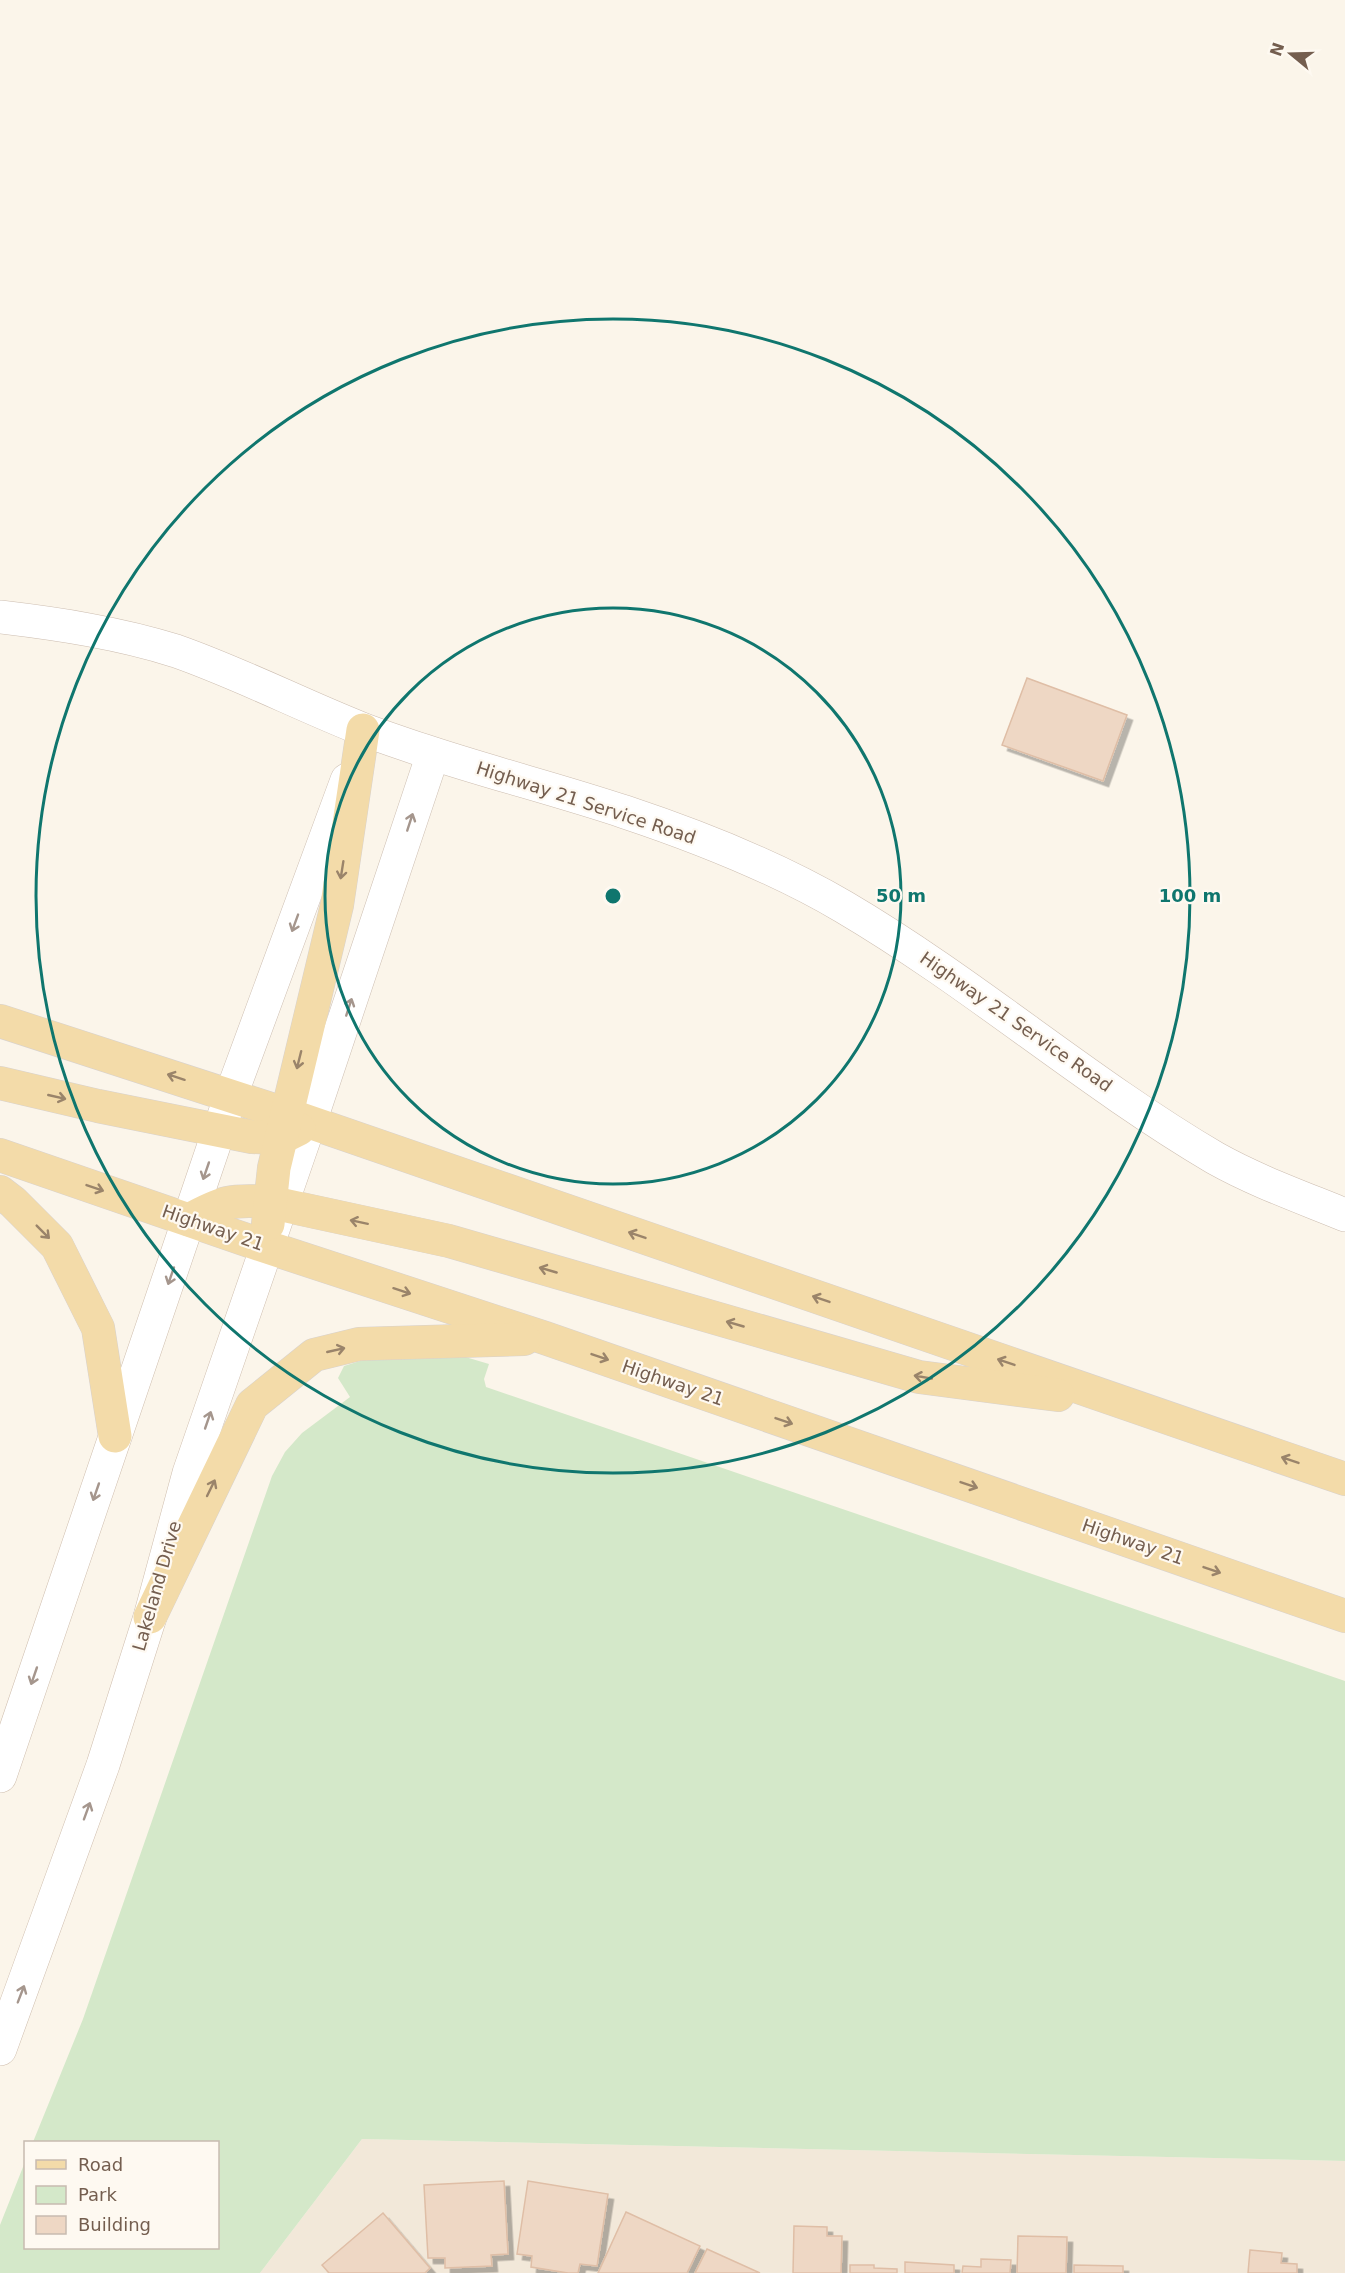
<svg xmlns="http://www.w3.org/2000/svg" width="1345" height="2273" viewBox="0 0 1345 2273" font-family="'DejaVu Sans',sans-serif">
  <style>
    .residential { fill: #f2e8d9 }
    .green { fill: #d4e8c9 }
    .building { fill: #eed7c4; stroke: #dfbea6; stroke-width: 1.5; filter: url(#shadow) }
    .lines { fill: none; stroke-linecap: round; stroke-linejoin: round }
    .street-casing { stroke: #cdbeb1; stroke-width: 34 }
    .secondary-casing { stroke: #cfbeae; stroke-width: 34 }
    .primary-casing { stroke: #d8d2ce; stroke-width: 34 }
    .street { stroke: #fff; stroke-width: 33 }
    .secondary { stroke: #fff; stroke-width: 33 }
    .primary { stroke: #f3dba9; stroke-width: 33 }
    .oneway { stroke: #a5968d }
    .oneway2 { stroke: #9a846a }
    .ring { fill: none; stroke: #0f766e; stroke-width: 3 }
    .labels { text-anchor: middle; stroke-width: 4.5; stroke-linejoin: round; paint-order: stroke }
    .street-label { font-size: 18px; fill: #745e4f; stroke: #fef9f1 }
    .centre { fill: #0f766e; stroke: #fef9f1; stroke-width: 3 }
    .ring-label { font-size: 18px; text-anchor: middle; font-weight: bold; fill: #0f766e; stroke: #fef9f1; stroke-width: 4.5; stroke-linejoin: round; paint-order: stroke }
  </style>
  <defs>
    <filter id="shadow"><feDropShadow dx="5.5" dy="5.5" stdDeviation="0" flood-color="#0004"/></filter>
  </defs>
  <rect width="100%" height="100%" fill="#fbf5ea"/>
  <path class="residential" d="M 362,2139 L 1345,2161 L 1345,2273 L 260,2273 Z"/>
  <path class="green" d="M 376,1356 L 462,1356 L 489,1364 L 484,1379 L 486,1387 L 1345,1681 L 1345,2161 L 362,2139 L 260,2273 L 0,2273 L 0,2225 L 25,2162 L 26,2248 L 218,2248 L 218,2142 L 33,2142 L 83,2019 L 272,1476 L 285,1452 L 302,1433 L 350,1397 L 338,1378 L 344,1366 Z"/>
  <g class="building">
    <path d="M 1027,678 L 1127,715 L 1103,781 L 1002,745 Z"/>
    <path d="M 504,2181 L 508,2254 L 491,2255 L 492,2266 L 445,2268 L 445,2258 L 428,2258 L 424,2185 Z"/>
    <path d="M 528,2181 L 608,2194 L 597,2266 L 580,2264 L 578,2273 L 568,2273 L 531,2267 L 532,2256 L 517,2254 Z"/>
    <path d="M 626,2212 L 700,2246 L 687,2273 L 598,2273 Z"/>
    <path d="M 383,2213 L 430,2268 L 425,2273 L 329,2273 L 322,2265 Z"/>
    <path d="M 794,2226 L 827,2227 L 827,2236 L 842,2236 L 841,2273 L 793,2273 Z"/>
    <path d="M 1018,2236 L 1067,2237 L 1066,2273 L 1017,2273 Z"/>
    <path d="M 707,2249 L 760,2273 L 695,2273 Z"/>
    <path d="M 1250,2250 L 1282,2253 L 1281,2263 L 1297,2264 L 1297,2273 L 1248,2273 Z"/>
    <path d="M 981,2259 L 1011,2260 L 1010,2273 L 962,2273 L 963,2266 L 981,2267 Z"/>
    <path d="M 905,2262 L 954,2265 L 954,2273 L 905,2273 Z"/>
    <path d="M 850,2265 L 874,2265 L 874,2268 L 897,2269 L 897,2273 L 850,2273 Z"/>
    <path d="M 1074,2265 L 1123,2266 L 1123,2273 L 1074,2273 Z"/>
  </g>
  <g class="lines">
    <defs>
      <g id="street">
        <path d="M 0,617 C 59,624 119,633 176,651 C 239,673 299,704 362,729 C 383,737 404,744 425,751 C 491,773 559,790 625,812 C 700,837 776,867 844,907 C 973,983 1086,1082 1215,1158 C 1256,1181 1301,1197 1345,1215"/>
        <path d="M 231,1095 L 347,780"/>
        <path d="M 310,1122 L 433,754"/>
      </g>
      <g id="secondary">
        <path d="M 0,1776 L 231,1095"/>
        <path d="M 0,2049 L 103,1765 L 150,1617 L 189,1473 L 310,1122"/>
      </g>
      <g id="primary">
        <path d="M 0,1021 L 286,1114 L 1345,1479"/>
        <path d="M 0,1083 L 98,1106 L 252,1137 L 281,1138 L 299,1129"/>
        <path d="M 0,1155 L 267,1247 L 545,1338 L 1345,1616"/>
        <path d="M 0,1192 L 13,1202 L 57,1246 L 98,1328 L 115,1436"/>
        <path d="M 189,1220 C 222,1202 231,1199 269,1202 L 449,1241 L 919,1377 L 1058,1395"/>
        <path d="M 268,1224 L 274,1168 L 337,905 L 363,730"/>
        <path d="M 150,1617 L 252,1405 L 314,1355 L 359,1344 L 524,1339"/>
      </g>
    </defs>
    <use href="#street" class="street-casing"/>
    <use href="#secondary" class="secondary-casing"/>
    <use href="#primary" class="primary-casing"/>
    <use href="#street" class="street"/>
    <use href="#secondary" class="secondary"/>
    <use href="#primary" class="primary"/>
  </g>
  <defs><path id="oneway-shaft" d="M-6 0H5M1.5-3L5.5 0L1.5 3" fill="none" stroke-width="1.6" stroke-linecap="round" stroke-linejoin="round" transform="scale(1.5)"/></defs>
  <g class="oneway">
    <use href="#oneway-shaft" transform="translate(410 822) rotate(-72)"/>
    <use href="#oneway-shaft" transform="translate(295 923) rotate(110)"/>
    <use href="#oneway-shaft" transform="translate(349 1007) rotate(-72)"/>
    <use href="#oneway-shaft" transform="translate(206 1171) rotate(109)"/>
    <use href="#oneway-shaft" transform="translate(171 1276) rotate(109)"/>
    <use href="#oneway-shaft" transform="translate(208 1420) rotate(-71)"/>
    <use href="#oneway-shaft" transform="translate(96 1492) rotate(109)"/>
    <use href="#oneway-shaft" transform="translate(34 1676) rotate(109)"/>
    <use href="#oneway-shaft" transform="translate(87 1811) rotate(-70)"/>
    <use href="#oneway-shaft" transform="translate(21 1994) rotate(-69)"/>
  </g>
  <g class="oneway2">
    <use href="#oneway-shaft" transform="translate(342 870) rotate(99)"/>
    <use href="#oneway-shaft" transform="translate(299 1060) rotate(104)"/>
    <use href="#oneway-shaft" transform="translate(176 1077) rotate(-162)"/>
    <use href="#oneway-shaft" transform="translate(57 1097) rotate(13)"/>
    <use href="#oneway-shaft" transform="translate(95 1188) rotate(19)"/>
    <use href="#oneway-shaft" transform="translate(359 1222) rotate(-168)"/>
    <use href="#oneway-shaft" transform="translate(43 1232) rotate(45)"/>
    <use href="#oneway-shaft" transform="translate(637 1235) rotate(-161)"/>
    <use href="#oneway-shaft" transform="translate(548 1270) rotate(-164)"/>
    <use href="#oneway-shaft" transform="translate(402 1291) rotate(18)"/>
    <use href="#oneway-shaft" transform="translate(821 1299) rotate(-161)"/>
    <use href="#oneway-shaft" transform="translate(735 1324) rotate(-164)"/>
    <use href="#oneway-shaft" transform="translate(336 1350) rotate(-13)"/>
    <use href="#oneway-shaft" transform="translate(600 1357) rotate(19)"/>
    <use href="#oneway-shaft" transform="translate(1006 1362) rotate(-161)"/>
    <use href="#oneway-shaft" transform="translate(923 1377) rotate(-170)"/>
    <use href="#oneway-shaft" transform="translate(784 1421) rotate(19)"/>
    <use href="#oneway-shaft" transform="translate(1290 1460) rotate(-161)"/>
    <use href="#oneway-shaft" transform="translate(969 1485) rotate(19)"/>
    <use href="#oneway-shaft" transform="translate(211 1488) rotate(-64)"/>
    <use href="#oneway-shaft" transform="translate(1212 1570) rotate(19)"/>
  </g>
  <g class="ring">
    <circle cx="613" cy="896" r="288"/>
    <circle cx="613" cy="896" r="577"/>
  </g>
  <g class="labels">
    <g class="street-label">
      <text transform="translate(586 803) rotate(18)" y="6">Highway 21 Service Road</text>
      <text transform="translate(1016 1022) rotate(35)" y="6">Highway 21 Service Road</text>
      <text transform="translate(213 1228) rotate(19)" y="6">Highway 21</text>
      <text transform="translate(673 1383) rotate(19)" y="6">Highway 21</text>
      <text transform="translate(1133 1542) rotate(19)" y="6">Highway 21</text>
      <text transform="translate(157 1586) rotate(-74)" y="6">Lakeland Drive</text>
    </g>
  </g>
  <circle cx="613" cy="896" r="9" class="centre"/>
  <g class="ring-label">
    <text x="901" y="902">50 m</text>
    <text x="1190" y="902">100 m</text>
  </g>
  <rect x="24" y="2141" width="195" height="108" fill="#fef9f1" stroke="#c7bbb0" stroke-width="1.5"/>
  <rect x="36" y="2160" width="30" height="9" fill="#f3dba9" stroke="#c7bbb0" stroke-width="1.5"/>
  <text x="78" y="2171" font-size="18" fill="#745e4f">Road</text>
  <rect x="36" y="2186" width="30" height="18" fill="#d4e8c9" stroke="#c7bbb0" stroke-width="1.5"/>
  <text x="78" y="2201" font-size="18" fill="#745e4f">Park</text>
  <rect x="36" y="2216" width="30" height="18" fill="#eed7c4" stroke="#c7bbb0" stroke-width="1.5"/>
  <text x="78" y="2231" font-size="18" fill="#745e4f">Building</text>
  <g transform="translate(1291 54) rotate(289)" stroke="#fef9f1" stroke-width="4.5" paint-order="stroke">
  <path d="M0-4.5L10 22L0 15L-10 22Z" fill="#745e4f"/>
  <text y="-9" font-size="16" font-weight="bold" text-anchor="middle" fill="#745e4f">N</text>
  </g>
</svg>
